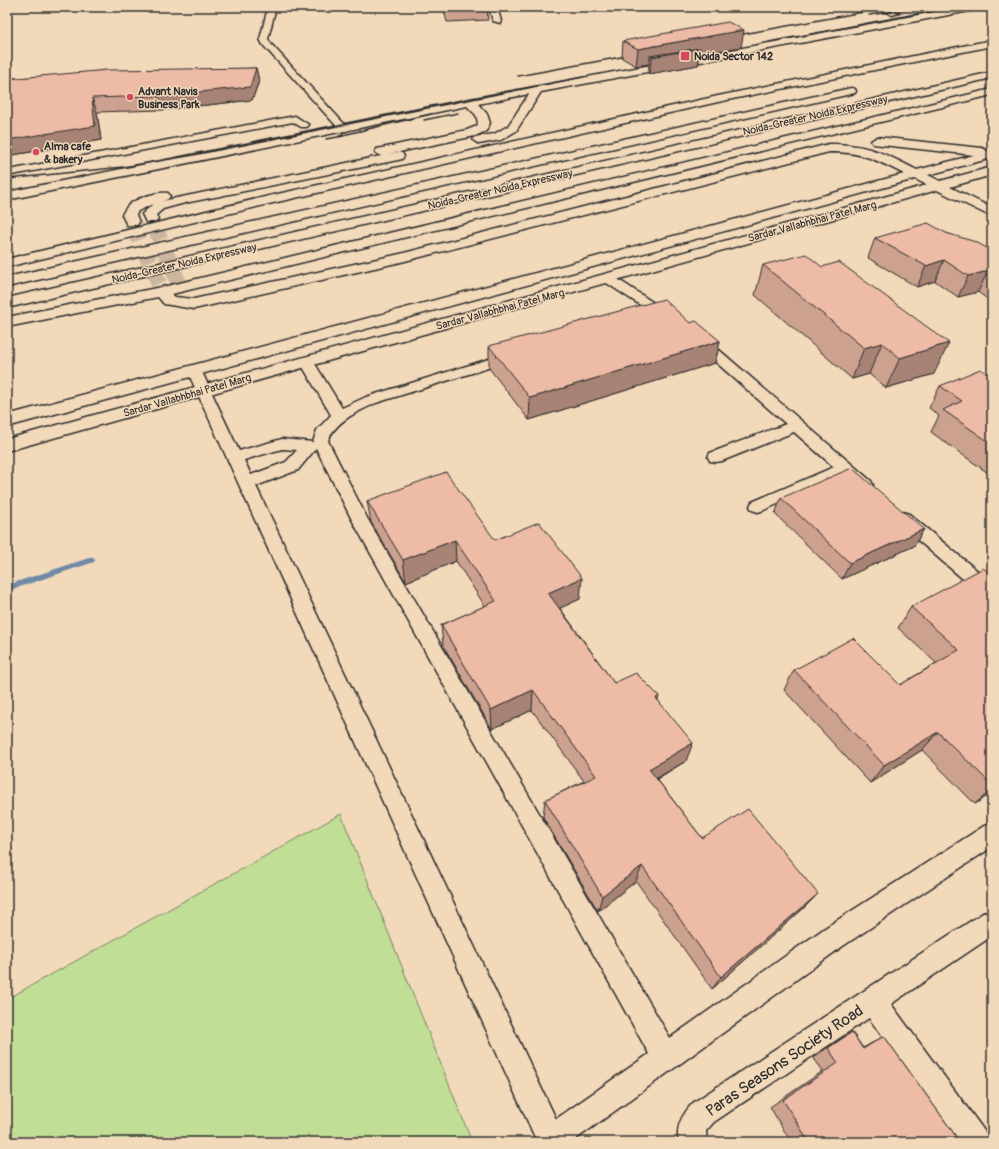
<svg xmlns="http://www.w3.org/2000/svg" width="999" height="1149" viewBox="0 0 999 1149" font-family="Pangolin,sans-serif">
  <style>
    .green { fill: #c1de96; stroke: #768460 }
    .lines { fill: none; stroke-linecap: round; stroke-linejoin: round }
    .stream { fill: #6f8aa5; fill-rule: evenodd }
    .tertiary-tunnel-far1 { stroke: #cab69d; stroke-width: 12; stroke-dasharray: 12 6; stroke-linecap: butt }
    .tertiary-tunnel { stroke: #cab69d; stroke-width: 16; stroke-dasharray: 16 8; stroke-linecap: butt }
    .minor-casing { stroke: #2b2b2b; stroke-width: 3 }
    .tertiary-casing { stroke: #2b2b2b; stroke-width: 3 }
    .trunk-casing { stroke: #2b2b2b; stroke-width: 3 }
    .minor { fill: #f2d9ba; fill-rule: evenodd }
    .tertiary { fill: #f2d9ba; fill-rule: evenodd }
    .trunk { fill: #f2d9ba; fill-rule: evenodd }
    .rail { stroke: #2b2b2b; stroke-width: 1.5 }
    .wall { fill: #cda18f; stroke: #2b2b2b }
    .shaded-wall { fill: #a78374; stroke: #2b2b2b }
    .building { fill: #eebba6; stroke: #2b2b2b }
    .poi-dot { fill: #d1495b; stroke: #f2d9ba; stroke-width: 1.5 }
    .labels { text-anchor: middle; stroke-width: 3; stroke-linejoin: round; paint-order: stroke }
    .far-poi-label { font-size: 11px; font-weight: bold; fill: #2b2b2b; stroke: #f2d9ba; text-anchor: start }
    .far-street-label { font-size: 11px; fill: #2b2b2b; stroke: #f2d9ba }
    .near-street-label { font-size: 16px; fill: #2b2b2b; stroke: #f2d9ba }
  </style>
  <rect width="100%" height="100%" fill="#f2d9ba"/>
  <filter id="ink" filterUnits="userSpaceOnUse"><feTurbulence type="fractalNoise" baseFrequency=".025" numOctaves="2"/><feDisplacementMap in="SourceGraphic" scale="8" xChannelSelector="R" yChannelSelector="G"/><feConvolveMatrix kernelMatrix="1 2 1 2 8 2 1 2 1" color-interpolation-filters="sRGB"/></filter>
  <g filter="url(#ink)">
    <path class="green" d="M 341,814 L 472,1142 L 7,1142 L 7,999 Z"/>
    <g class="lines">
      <path class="stream" d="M 92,557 L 95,560 L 94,562 L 7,591 L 7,585 Z"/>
      <g class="tertiary-tunnel-far1">
        <path d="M 151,219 L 154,226"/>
        <path d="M 132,222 L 134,226"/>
      </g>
      <g class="tertiary-tunnel">
        <path d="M 133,225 L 164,295"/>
        <path d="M 154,225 L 182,291"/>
      </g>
      <defs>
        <g id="minor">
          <path d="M 268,7 L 276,7 L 268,39 L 271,44 L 347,127 L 349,129 L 347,131 L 341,131 L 263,45 L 260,39 Z"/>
          <path d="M 489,7 L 497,7 L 501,21 L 500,23 L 493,21 Z"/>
          <path d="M 876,7 L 887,7 L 899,13 L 892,15 Z"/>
          <path d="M 295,116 L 309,125 L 307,127 L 301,127 L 293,122 L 7,176 L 7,170 L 9,170 Z"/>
          <path d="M 609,275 L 613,276 L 675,317 L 673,320 L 663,320 L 605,282 L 603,279 Z"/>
          <path d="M 698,335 L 703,336 L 871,481 L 873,485 L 871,489 C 859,492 852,483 844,475 L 764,510 L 758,512 L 752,510 L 750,506 L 752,502 L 834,467 L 794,432 L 722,461 L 716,462 L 710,461 L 708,457 L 710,453 L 786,424 L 693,342 L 691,339 L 693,336 Z"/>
          <path d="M 512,352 L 517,353 L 519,356 L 517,359 L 376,403 C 357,412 335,421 328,441 L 367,518 L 670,1038 L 825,928 L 984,826 L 992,823 L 992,847 L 843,946 L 572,1142 L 537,1142 L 187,370 L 189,367 L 199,367 L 201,370 L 239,451 L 282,439 L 313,442 L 317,430 L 331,415 L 300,362 L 302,359 L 312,359 L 342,408 L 366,397 ZM 316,448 L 351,518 L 649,1054 L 556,1119 L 256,486 L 298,470 ZM 282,449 L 297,450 L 286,462 L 251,475 L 244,460 Z"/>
          <path d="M 903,512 L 909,514 L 992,583 L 992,601 L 986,599 L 897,522 L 895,518 L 897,514 Z"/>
          <path d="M 992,910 L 992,936 L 891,1004 L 985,1132 L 989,1142 L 958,1142 L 869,1018 L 714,1122 L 706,1131 L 707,1142 L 679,1142 C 675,1126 683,1113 694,1102 L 983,913 Z"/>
        </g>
        <g id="tertiary">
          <path d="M 961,7 L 980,7 L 975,10 L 541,92 L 516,131 L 501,140 L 479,144 L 473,140 L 475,137 L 494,134 L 508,126 L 529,94 L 478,104 L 487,114 L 490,123 L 486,131 L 475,136 L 385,155 L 398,152 L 402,153 L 404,156 L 402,159 L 398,160 L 185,203 L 163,209 L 156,215 L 158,219 L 156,222 L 146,222 L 142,214 L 153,204 L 138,211 L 136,215 L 139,222 L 137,225 L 127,225 L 122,215 C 124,211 126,207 130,204 C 138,198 157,191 168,193 L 170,196 L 168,199 L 162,201 L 381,156 L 375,152 L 377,149 L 467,130 L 477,126 L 478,123 L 476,115 L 467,106 L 7,200 L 7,192 L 470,99 Z"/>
          <path d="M 992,40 L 992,46 L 718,102 L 273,203 L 7,267 L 7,259 L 273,195 L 718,96 Z"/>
          <path d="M 992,89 L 992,95 L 172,294 L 175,297 L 194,299 L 400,254 L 829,144 C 868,144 883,153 917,170 L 974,155 L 873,144 L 871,141 L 877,137 L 982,148 L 988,151 L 992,150 L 992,158 L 928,175 L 940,181 L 992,167 L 992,175 L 950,187 L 992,208 L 992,217 L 937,190 L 7,451 L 7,439 L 927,185 L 915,179 L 7,427 L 7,415 L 904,174 C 875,159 862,152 829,152 L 401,262 L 194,309 L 164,304 L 158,297 L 7,327 L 7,317 L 167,286 Z"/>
        </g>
        <g id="trunk">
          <path d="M 992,72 L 992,78 L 7,308 L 7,298 Z"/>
          <path d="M 851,88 L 855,89 L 856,91 L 855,93 L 7,287 L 7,277 Z"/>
        </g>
      </defs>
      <use href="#minor" class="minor-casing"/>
      <use href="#tertiary" class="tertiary-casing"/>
      <use href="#trunk" class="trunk-casing"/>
      <use href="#minor" class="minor"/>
      <use href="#tertiary" class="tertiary"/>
      <use href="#trunk" class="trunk"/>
      <g class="rail">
        <path d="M 869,15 L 910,9"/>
        <path d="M 733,36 L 874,10"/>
        <path d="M 769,42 L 952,7"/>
        <path d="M 518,76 L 632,55"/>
        <path d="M 424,120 L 458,113"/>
        <path d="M 339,136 L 431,114"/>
        <path d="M 326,139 L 344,136"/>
        <path d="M 7,179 L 123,167 L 188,156 L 583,77"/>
      </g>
    </g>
    <g class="wall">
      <path d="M 443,7 L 487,7 L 488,20 L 447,22 Z"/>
      <path d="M 623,41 L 741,47 L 700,54 L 698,65 L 649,74 L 648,73 L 649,64 L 636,66 L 622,58 Z"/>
      <path d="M 7,68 L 11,78 L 256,68 L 259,81 L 252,100 L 162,110 L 97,112 L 101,140 L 7,156 Z"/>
      <path d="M 946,233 L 992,251 L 992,303 L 978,292 L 958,297 L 935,281 L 917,287 L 868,258 L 875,238 Z"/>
      <path d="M 763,265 L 934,374 L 886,388 L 869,374 L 852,379 L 755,295 Z"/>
      <path d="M 690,323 L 720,341 L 715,363 L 529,420 L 489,368 L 489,346 Z"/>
      <path d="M 992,377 L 992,476 L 931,432 L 939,416 L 929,408 L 940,386 Z"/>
      <path d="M 781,498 L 924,529 L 914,546 L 842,579 L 775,514 Z"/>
      <path d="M 367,501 L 495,540 L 580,599 L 560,608 L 614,683 L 659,696 L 658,700 L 686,761 L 657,779 L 702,838 L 818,894 L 804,908 L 712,989 L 636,881 L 598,911 L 543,817 L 545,800 L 584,781 L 532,710 L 492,729 L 443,645 L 441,625 L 485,606 L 456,561 L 406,582 L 371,522 Z"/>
      <path d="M 992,575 L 992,793 L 975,804 L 922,750 L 870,783 L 784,690 L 794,670 L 900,685 L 936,663 L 898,628 L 911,607 Z"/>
      <path d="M 852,1032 L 863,1048 L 884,1036 L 960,1142 L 791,1142 L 770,1107 L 823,1071 L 813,1057 Z"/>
    </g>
    <g class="shaded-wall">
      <path d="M 744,30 L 741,47 L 700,54 L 698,65 L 649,74 L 652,57 L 650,56 L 649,64 L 636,66 L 638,49 Z"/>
      <path d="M 7,68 L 12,82 L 7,93 Z"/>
      <path d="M 256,68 L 259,81 L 252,100 L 162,110 L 158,96 Z"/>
      <path d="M 92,98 L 97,112 L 101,140 L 7,156 L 7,140 Z"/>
      <path d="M 944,260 L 935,281 L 917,287 L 926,266 Z"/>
      <path d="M 988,271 L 978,292 L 958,297 L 968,276 Z"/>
      <path d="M 720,341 L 715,363 L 529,420 L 530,398 Z"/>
      <path d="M 882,343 L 869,374 L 852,379 L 864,348 Z"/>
      <path d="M 949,343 L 934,374 L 886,388 L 900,358 Z"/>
      <path d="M 924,529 L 914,546 L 842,579 L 850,563 Z"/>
      <path d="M 455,540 L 456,561 L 406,582 L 403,560 Z"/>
      <path d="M 582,578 L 580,599 L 547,614 L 548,593 Z"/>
      <path d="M 533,690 L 532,710 L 492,729 L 491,710 Z"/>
      <path d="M 938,732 L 922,750 L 870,783 L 884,765 Z"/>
      <path d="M 693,743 L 686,761 L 643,786 L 649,769 Z"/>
      <path d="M 992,789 L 992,793 L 975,804 Z"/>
      <path d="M 642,866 L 636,881 L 598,911 L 602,896 Z"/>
      <path d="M 818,894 L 804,908 L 712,989 L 721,977 Z"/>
    </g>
    <g class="building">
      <path d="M 446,7 L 487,7 L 488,8 L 447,10 Z"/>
      <path d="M 728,22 L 744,30 L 638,49 L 623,41 Z"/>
      <path d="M 701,48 L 652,57 L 650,56 Z"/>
      <path d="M 256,68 L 250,87 L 158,96 L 92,98 L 95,126 L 7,140 L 7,79 L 107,70 Z"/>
      <path d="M 928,223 L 946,233 L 976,242 L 992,251 L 992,274 L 988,271 L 968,276 L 944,260 L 926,266 L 875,238 Z"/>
      <path d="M 806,254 L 822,267 L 839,262 L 949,343 L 900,358 L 882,343 L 864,348 L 763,265 Z"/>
      <path d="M 664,299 L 690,323 L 696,321 L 720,341 L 530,398 L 489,346 Z"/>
      <path d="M 980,369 L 992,377 L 992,444 L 943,410 L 962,401 L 940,386 Z"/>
      <path d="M 852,468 L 924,529 L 850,563 L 781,498 Z"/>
      <path d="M 446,472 L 495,540 L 539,522 L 582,578 L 548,593 L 614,683 L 636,673 L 659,696 L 656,698 L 693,743 L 649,769 L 702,838 L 748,809 L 818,894 L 721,977 L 642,866 L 602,896 L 545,800 L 596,776 L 533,690 L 491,710 L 441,625 L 496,601 L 455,540 L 403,560 L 367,501 Z"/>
      <path d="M 983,568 L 992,575 L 992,785 L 938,732 L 884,765 L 794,670 L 853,638 L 900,685 L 959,650 L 911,607 Z"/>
      <path d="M 852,1032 L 863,1049 L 884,1036 L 960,1142 L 809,1142 L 783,1100 L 838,1063 L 828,1048 Z"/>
    </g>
  </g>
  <g class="poi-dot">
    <rect x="680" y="51" width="10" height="10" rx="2"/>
    <circle cx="130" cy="97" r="4"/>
    <circle cx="36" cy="152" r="4"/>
  </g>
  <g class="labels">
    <g class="far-poi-label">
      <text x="694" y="60">Noida Sector 142</text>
      <text x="138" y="95">Advant Navis<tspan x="138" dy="13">Business Park</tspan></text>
      <text x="44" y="150">Alma cafe<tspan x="44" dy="13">&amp; bakery</tspan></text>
    </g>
    <g class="far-street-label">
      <text transform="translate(815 115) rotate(-13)" y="4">Noida-Greater Noida Expressway</text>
      <text transform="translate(500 189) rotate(-13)" y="4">Noida-Greater Noida Expressway</text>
      <text transform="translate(812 221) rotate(-15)" y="4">Sardar Vallabhbhai Patel Marg</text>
      <text transform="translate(184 263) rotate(-13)" y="4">Noida-Greater Noida Expressway</text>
      <text transform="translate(500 309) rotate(-15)" y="4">Sardar Vallabhbhai Patel Marg</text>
      <text transform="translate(187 395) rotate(-16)" y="4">Sardar Vallabhbhai Patel Marg</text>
    </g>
    <g class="near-street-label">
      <text transform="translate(784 1060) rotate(-34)" y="6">Paras Seasons Society Road</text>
    </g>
  </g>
  <rect width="999" height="1149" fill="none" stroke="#f2d9ba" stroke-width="24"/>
  <rect x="12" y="12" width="975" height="1125" fill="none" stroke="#2b2b2b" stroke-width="1.5" filter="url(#ink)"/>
</svg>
